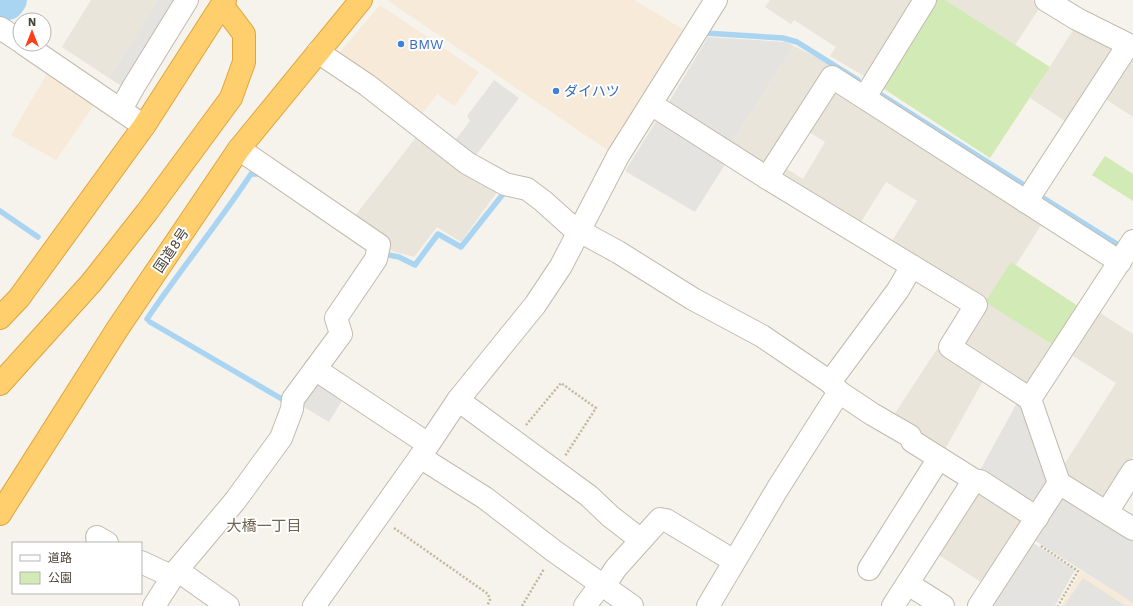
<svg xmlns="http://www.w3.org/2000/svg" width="1133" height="606" viewBox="0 0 1133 606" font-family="'Work Sans','Noto Sans JP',sans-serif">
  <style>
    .residential { fill: #eae5da }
    .commercial { fill: #f7ead8 }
    .green { fill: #d2eab5 }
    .parking { fill: #e5e3e0 }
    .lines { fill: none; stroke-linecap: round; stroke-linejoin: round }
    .stream { stroke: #a9d4f2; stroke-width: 5.5 }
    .river { stroke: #a9d4f2; stroke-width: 32 }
    .minor-casing { stroke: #c2bbae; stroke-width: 24 }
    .highway-casing { stroke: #e0a43c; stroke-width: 24 }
    .path { stroke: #c4b79f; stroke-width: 2.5; stroke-dasharray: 2 2; stroke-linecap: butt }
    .minor { stroke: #fff; stroke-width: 22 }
    .highway { stroke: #ffcf6e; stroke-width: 22 }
    .shop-dot { fill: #3f7fe0; stroke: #fff; stroke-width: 1.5 }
    .labels { text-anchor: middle; stroke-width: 4; stroke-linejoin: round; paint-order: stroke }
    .shop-label { font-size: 14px; fill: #366cbe; stroke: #fff; text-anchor: start }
    .street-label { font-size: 14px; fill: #4b4439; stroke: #fff }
    .neighbourhood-label { font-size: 15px; fill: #6e6250; stroke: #fff }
  </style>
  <rect width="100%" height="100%" fill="#f6f3ec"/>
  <g class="residential">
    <path d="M 91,0 L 158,0 L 109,78 L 62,47 Z"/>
    <path d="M 770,0 L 916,0 L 866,77 L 830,56 L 836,47 L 794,20 L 791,24 L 765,7 Z"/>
    <path d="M 945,0 L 1032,0 L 1041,6 L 1015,45 Z"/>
    <path d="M 1075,27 L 1111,44 L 1113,54 L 1068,123 L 1030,98 Z"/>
    <path d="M 794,46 L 830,64 L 768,161 L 759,164 L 730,145 Z"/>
    <path d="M 1133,58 L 1133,117 L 1104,98 L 1128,60 Z"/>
    <path d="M 838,91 L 1043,222 L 1016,265 L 1011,262 L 1055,346 L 1032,384 L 1024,386 L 963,347 L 985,302 L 890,244 L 917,201 L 886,182 L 859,225 L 782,178 L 781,172 L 784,167 L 803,179 L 825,142 L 806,130 L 831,92 Z"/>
    <path d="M 421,131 L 502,185 L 461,242 L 437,227 L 414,257 L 385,249 L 351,221 Z"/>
    <path d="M 1097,311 L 1133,334 L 1133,456 L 1107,497 L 1098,498 L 1068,478 L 1062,468 L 1116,383 L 1070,354 Z"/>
    <path d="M 937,349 L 984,379 L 944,451 L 892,418 Z"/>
    <path d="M 977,486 L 1027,516 L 984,584 L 934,552 Z"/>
  </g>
  <g class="commercial">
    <path d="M 387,0 L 634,0 L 686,31 L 610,152 Z"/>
    <path d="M 380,5 L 479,72 L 455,106 L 437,94 L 418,119 L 335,58 Z"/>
    <path d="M 47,74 L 94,105 L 56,160 L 11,135 Z"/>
    <path d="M 1081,571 L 1133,603 L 1133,606 L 1061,606 Z"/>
  </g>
  <g class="green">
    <path d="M 936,0 L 945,0 L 1050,67 L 990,158 L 881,87 Z"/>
    <path d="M 1105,156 L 1133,174 L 1133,201 L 1092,175 Z"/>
    <path d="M 1011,262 L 1081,308 L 1055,346 L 985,302 Z"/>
  </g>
  <g class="parking">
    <path d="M 158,0 L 176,0 L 122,86 L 109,78 Z"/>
    <path d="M 708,37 L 786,42 L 794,46 L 730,145 L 667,105 Z"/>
    <path d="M 494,80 L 519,98 L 474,158 L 453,143 L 470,121 L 467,116 Z"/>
    <path d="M 658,118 L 726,163 L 695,212 L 625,171 Z"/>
    <path d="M 313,379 L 346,394 L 329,422 L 297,403 Z"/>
    <path d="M 1018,401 L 1026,410 L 1048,477 L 1047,484 L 1033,508 L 979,472 Z"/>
    <path d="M 1065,497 L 1133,541 L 1133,603 L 1031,538 L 1058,498 Z"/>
    <path d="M 1030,541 L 1075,570 L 1055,606 L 988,606 Z"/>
    <path d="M 1083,578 L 1126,606 L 1064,606 Z"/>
  </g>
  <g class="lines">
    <g class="stream">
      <path d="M 703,36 L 705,33 L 783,38 L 797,42 L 858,80"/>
      <path d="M 880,94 L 1024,185"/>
      <path d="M 1045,199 L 1117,244"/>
      <path d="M 0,211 L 38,237"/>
      <path d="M 384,254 L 399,257 L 415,265 L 438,234 L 461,247 L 507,189"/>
      <path d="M 147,319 C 180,270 218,224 251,174 L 259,174 L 262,176"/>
      <path d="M 150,322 L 287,402"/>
    </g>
    <path class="river" d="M 8,4 L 11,0"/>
    <defs>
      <g id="minor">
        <path d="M 1046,0 L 1077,19 L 1133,47"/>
        <path d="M 0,28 L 20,41"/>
        <path d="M 24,44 L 144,126"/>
        <path d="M 318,52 L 367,85 L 467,163 L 505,184 L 527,189 L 543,201 L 572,227 L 618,252 L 693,299 L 762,336 L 830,382 L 839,392 L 872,414 L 910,436 L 912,441 L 974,480 L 980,481 L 1037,518"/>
        <path d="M 865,97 L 925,0"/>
        <path d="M 651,104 L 767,178 L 976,305 L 950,347 L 1030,399 L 1059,483 L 1133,529"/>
        <path d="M 121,109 L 134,86 L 187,0"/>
        <path d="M 767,178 L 832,77 L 1120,262"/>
        <path d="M 1026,202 L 1128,45"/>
        <path d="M 315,369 L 428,444"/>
        <path d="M 830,382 L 898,290 L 912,266"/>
        <path d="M 1030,399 L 1133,241"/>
        <path d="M 458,400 L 589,496 L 610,516 L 641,540"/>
        <path d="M 420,457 L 485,498 L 554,551 L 632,606"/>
        <path d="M 1107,512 L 1133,471"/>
        <path d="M 97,537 L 107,543"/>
        <path d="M 141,562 L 173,577"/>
        <path d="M 869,569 L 939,458"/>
        <path d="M 177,570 L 235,501 L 281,438 L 292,409 L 293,399 L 341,334 L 336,318 L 376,259 L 379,245 L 239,149"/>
        <path d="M 908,584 L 943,606"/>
        <path d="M 604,586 L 616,568 L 660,519 L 666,520 L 734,561"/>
        <path d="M 154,606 L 177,570 L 228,606"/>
        <path d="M 314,606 L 420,457 L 458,400 L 535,305 L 561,266 L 618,156 L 716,0"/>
        <path d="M 585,606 L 601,584"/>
        <path d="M 708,606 L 778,488 L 839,392"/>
        <path d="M 893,606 L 974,480"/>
        <path d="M 979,606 L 1059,483"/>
      </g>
      <g id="highway">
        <path d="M 0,318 L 19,298 L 144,126 L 225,0"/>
        <path d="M 0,384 L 91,283 L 147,212 L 231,98 L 244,62 L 244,34 L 222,5"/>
        <path d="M 0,514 L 118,328 L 239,149 L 361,0"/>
      </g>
    </defs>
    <use href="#minor" class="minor-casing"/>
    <use href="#highway" class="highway-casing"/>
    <g class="path">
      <path d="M 526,425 L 561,383 L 596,408 L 565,456"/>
      <path d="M 394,528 L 488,594 L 490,600 L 487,606"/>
      <path d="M 1041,546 L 1078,571 L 1058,606"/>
      <path d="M 522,606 L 544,569"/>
    </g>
    <use href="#minor" class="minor"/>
    <use href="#highway" class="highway"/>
  </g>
  <g class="shop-dot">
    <circle cx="401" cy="44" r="4"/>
    <circle cx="556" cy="91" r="4"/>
  </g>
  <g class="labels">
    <g class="shop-label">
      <text x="409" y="49">BMW</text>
      <text x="564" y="96">ダイハツ</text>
    </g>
    <g class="street-label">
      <text transform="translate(171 250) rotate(-56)" y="5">国道8号</text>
    </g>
    <g class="neighbourhood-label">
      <text x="264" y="531">大橋一丁目</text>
    </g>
  </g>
  <rect x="12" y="542" width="130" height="52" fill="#ffffff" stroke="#b7b4b0"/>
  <rect x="20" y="555" width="20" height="6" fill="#ffffff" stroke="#b7b4b0"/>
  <text x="48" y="562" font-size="12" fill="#4b4439">道路</text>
  <rect x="20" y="572" width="20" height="12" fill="#d2eab5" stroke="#b7b4b0"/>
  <text x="48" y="582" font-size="12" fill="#4b4439">公園</text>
  <g transform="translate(32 32)"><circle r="19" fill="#ffffff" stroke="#b7b4b0"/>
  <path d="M0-3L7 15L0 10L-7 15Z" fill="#fc3f1d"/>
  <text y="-6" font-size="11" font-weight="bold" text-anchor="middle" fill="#4b4439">N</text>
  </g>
</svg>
